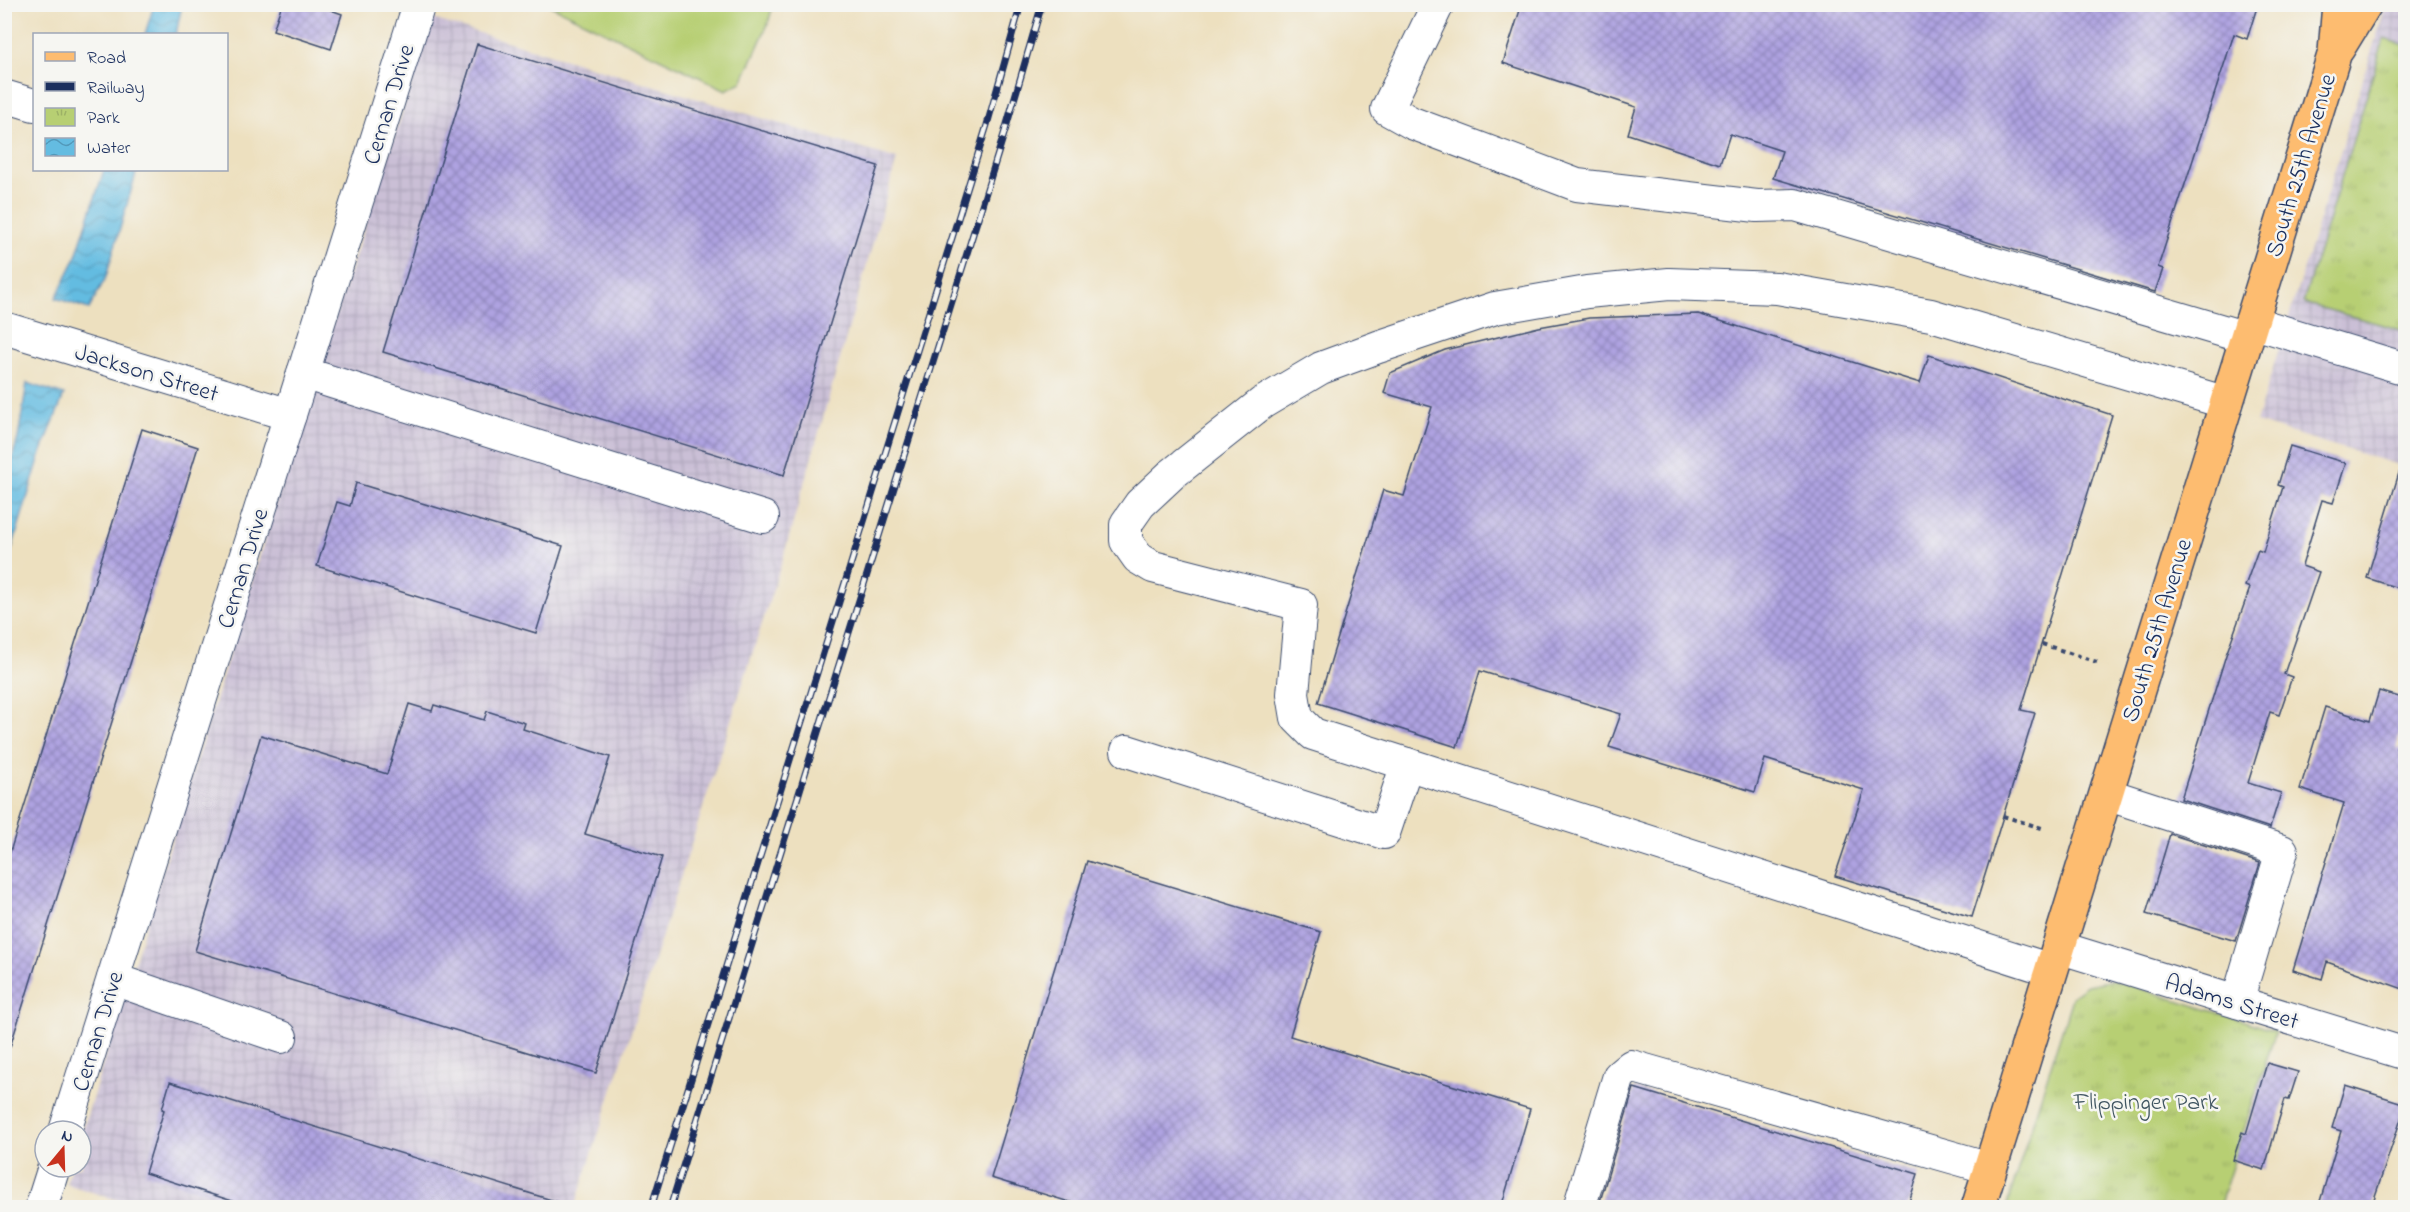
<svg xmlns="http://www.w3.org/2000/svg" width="2410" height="1212" viewBox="0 0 2410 1212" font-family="'Indie Flower',sans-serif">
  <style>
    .industrial { fill: url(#industrial-grid) }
    .grass { fill: #b7cf73; stroke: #697f68; stroke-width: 1.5 }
    .park { fill: url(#park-tufts); stroke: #697f68; stroke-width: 1.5 }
    .water { fill: url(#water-waves); stroke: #4076a0; stroke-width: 1.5 }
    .building { fill: url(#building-cross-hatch) }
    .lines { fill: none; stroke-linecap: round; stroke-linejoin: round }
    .minor-casing { stroke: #3a4a6d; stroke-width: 34 }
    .major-casing { stroke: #3a4a6d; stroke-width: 36 }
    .path { stroke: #3a4a6d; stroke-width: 4; stroke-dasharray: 4.5 4.5; stroke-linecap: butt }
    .minor { stroke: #fff; stroke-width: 32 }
    .major { stroke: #fdbc70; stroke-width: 33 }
    .rail-casing { stroke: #1b2f5e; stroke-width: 7 }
    .rail { stroke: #f6f6f2; stroke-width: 4.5; stroke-dasharray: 14; stroke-linecap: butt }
    .labels { text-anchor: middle; stroke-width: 5; stroke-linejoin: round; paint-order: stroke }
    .street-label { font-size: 24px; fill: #1b2f5e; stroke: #f6f6f2 }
    .park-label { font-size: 24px; fill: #425763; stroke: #f6f6f2 }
  </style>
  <defs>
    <pattern id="industrial-grid" width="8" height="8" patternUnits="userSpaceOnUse" patternTransform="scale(1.5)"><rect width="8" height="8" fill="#cabfd6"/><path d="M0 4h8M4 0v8" fill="none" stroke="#ada4ba"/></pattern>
    <pattern id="park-tufts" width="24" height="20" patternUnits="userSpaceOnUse" patternTransform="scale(1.5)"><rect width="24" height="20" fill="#b7cf73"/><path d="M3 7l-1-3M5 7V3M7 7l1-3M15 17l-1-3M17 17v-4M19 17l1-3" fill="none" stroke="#9db266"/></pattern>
    <pattern id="water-waves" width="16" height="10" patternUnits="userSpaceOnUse" patternTransform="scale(1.5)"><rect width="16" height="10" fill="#64bce1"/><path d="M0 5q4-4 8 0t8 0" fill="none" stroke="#5299ba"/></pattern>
    <pattern id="building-cross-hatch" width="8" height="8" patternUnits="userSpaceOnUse" patternTransform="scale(1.5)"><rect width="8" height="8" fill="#afa3e1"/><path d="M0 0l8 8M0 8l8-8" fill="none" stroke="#8e85ba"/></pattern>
  </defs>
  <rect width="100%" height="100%" fill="#f6f6f2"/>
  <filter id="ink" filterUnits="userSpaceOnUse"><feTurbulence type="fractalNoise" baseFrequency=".0167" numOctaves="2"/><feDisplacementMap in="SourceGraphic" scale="12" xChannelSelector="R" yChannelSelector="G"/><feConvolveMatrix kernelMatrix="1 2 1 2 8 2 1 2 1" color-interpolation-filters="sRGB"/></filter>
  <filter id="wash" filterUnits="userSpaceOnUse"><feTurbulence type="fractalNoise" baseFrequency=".008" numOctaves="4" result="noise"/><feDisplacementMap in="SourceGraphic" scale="24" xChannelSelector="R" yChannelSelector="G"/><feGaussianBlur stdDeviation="1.35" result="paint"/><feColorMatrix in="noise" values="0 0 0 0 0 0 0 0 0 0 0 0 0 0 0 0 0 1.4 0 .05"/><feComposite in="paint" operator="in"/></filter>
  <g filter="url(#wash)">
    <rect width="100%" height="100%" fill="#ede0bf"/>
    <g class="industrial">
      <path d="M 2386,5 L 2405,5 L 2405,467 L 2256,422 Z"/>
      <path d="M 433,19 L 897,159 L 783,558 L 575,1207 L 143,1208 L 66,1184 L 71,1167 L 81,1167 L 81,1135 L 305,409 Z"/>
    </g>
    <path class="grass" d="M 549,5 L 773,4 L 773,5 L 768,24 L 742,82 L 726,90 Z"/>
    <g class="park">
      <path d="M 2384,39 L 2405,45 L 2405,331 L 2303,303 Z"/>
      <path d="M 2113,980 L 2276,1031 L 2219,1207 L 2006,1208 L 2073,995 L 2087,985 Z"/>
    </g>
    <g class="water">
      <path d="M 154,5 L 182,5 L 176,34 L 145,34 Z"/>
      <path d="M 104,170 L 137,170 L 106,277 L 89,309 L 56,298 L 75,259 Z"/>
      <path d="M 27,383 L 64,395 L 40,456 L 5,571 L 5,484 L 18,438 Z"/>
    </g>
    <g id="blocks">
      <g class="building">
        <path d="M 282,4 L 314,4 L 342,14 L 331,49 L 273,30 Z"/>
        <path d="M 1522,4 L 2258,4 L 2247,39 L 2234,34 L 2158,267 L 2163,269 L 2155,292 L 1773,178 L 1782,151 L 1730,134 L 1720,164 L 1628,134 L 1636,107 L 1503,63 Z"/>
        <path d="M 477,44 L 878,166 L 784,475 L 383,352 Z"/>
        <path d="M 1698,314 L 1920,383 L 1929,355 L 2112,415 L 2021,710 L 2035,713 L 1972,917 L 1835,876 L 1864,790 L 1765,759 L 1755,792 L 1609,747 L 1621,714 L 1480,671 L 1457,747 L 1318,703 L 1383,490 L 1404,496 L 1432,407 L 1384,393 L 1390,373 L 1445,350 L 1539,327 L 1589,318 Z"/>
        <path d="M 142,429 L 198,447 L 10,1047 L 4,1046 L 4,871 Z"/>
        <path d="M 2290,446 L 2346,463 L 2333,503 L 2322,500 L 2302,566 L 2319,572 L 2284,674 L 2292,677 L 2279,715 L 2270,712 L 2248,783 L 2281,793 L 2270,828 L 2181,799 L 2226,655 L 2250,588 L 2245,586 L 2258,550 L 2263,552 L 2283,487 L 2278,485 Z"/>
        <path d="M 2399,473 L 2406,473 L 2406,563 L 2398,588 L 2367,578 Z"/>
        <path d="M 356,483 L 563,546 L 536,633 L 317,566 L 337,502 L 350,506 Z"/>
        <path d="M 2379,691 L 2406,699 L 2406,715 L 2396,748 L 2406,749 L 2406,990 L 2327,962 L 2322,979 L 2293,970 L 2344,803 L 2300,789 L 2325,707 L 2370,721 Z"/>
        <path d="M 409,704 L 432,711 L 434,705 L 484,720 L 487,711 L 525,723 L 523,729 L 610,757 L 585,834 L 662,857 L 596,1073 L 195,951 L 261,735 L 387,774 Z"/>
        <path d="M 2170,834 L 2260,863 L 2236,941 L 2146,914 Z"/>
        <path d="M 1087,861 L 1321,932 L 1290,1036 L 1530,1109 L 1501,1208 L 1089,1208 L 991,1178 Z"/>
        <path d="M 2267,1063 L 2298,1072 L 2289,1100 L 2285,1099 L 2264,1170 L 2233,1160 L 2242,1132 L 2246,1134 Z"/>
        <path d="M 170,1082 L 558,1202 L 557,1208 L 254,1208 L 145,1173 L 164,1110 L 162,1109 Z"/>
        <path d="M 2345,1085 L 2406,1104 L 2371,1208 L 2318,1208 L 2341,1131 L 2332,1128 Z"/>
        <path d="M 1634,1088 L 1918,1174 L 1907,1208 L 1598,1208 Z"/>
      </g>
    </g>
  </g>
  <g filter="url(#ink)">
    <use href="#blocks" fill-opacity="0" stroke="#3a4a6d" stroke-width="1.5"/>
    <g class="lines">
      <defs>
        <g id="minor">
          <path d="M 1438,4 L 1387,109 L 1412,123 L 1577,185 L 1757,206 L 1795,205 L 2247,338"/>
          <path d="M 4,96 L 34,105"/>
          <path d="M 2251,322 L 2406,369"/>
          <path d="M 4,328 L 290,415"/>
          <path d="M 303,373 L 763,517"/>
          <path d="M 1127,751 L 1384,833 L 1407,764"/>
          <path d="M 2106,794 L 2282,851 L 2237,1002"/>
          <path d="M 2058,947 L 2406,1054"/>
          <path d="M 2051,970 L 1313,734 L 1297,718 L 1293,694 L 1301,605 L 1153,567 L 1138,558 L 1126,541 L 1126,524 L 1140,504 L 1171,475 L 1262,403 L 1321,368 L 1378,347 L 1495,308 L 1587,292 L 1669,284 L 1777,288 L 1931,315 L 2227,403"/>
          <path d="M 113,979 L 281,1037"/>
          <path d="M 65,1131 L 419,4"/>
          <path d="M 41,1208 L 54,1167"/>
          <path d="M 1579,1208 L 1619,1076 L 1631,1066 L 1990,1168"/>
        </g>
        <g id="major">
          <path d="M 2338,48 L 2365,4"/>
          <path d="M 1978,1208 L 2335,52 L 2339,4"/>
        </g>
      </defs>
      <use href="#minor" class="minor-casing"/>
      <use href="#major" class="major-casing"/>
      <g class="path">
        <path d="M 2042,644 L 2097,662"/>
        <path d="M 2003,816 L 2045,829"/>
      </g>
      <use href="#minor" class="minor"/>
      <use href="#major" class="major"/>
      <defs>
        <g id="rail">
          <path d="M 651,1208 L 987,125 L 1021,4"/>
          <path d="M 670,1208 L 1005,131 L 1042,4"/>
        </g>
      </defs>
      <use href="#rail" class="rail-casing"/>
      <use href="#rail" class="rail"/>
    </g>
  </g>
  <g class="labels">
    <g class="street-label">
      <text transform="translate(388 104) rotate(-73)" y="8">Cernan Drive</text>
      <text transform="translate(2300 165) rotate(-73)" y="8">South 25th Avenue</text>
      <text transform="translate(147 372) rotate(17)" y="8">Jackson Street</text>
      <text transform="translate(242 568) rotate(-73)" y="8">Cernan Drive</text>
      <text transform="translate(2156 630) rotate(-73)" y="8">South 25th Avenue</text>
      <text transform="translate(2232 1001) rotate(17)" y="8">Adams Street</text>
      <text transform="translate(97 1031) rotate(-73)" y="8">Cernan Drive</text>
    </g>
    <g class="park-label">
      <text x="2146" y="1109">Flippinger Park</text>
    </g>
  </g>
  <rect width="2410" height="1212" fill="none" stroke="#f6f6f2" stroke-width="24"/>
  <rect x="33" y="33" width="195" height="138" fill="#f6f6f2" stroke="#9ea6b7" stroke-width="1.5"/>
  <rect x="45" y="52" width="30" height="9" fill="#fdbc70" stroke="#9ea6b7" stroke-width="1.5"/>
  <text x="87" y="63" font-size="18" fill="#1b2f5e">Road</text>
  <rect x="45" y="82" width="30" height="9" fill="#1b2f5e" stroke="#9ea6b7" stroke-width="1.5"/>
  <text x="87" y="93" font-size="18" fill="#1b2f5e">Railway</text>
  <rect x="45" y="108" width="30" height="18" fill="url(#park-tufts)" stroke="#9ea6b7" stroke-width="1.5"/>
  <text x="87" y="123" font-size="18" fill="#1b2f5e">Park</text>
  <rect x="45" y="138" width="30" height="18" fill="url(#water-waves)" stroke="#9ea6b7" stroke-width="1.5"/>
  <text x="87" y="153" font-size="18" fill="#1b2f5e">Water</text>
  <g transform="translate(63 1149) rotate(19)"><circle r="28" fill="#f6f6f2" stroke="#9ea6b7" stroke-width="1.5"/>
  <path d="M0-4.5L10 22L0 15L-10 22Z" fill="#c8321e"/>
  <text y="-9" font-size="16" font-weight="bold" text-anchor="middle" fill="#1b2f5e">N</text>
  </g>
</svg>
